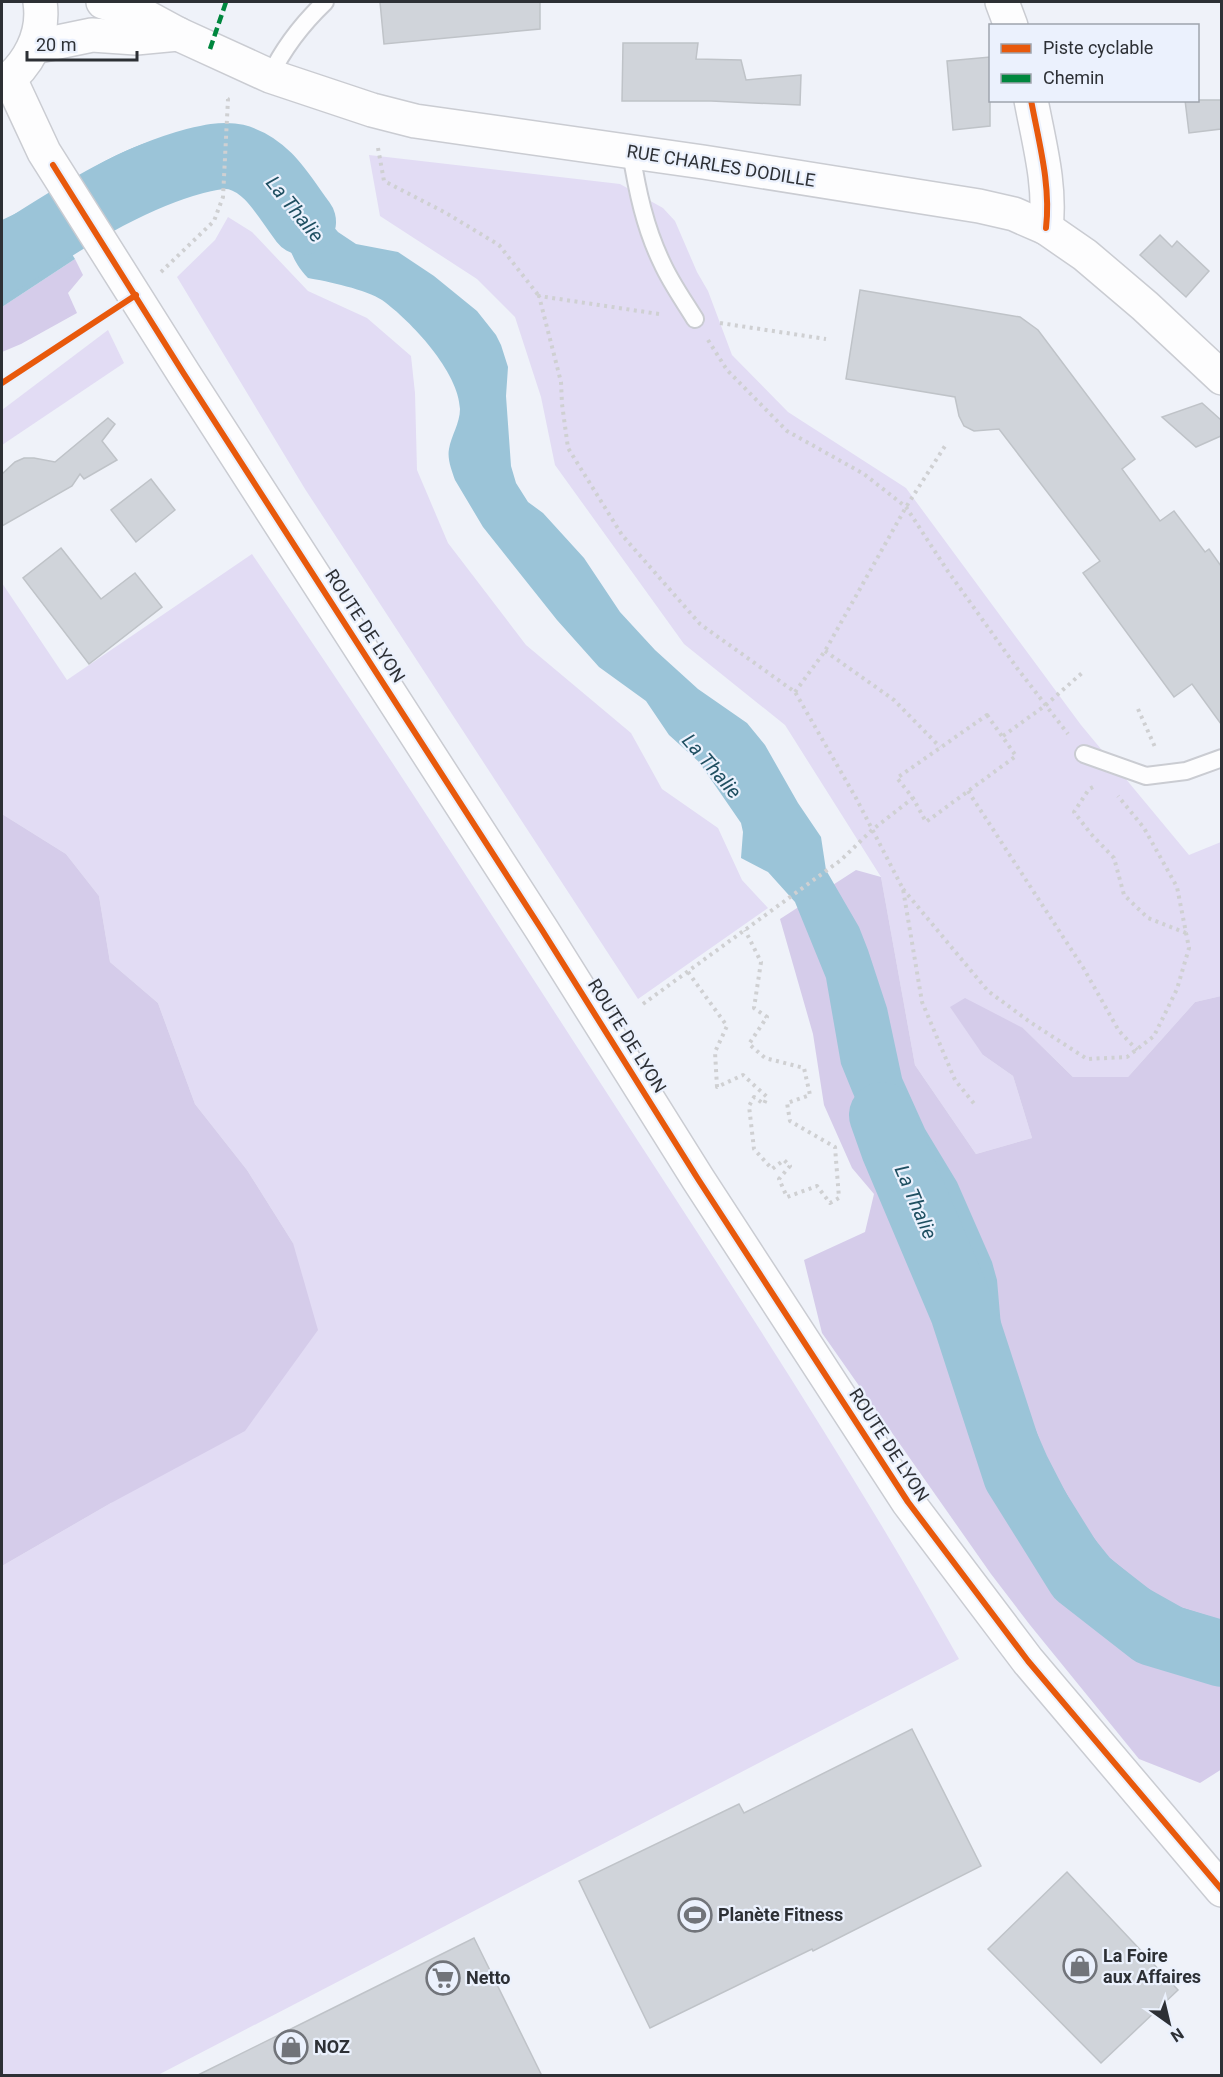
<svg xmlns="http://www.w3.org/2000/svg" width="1223" height="2077" viewBox="0 0 1223 2077" font-family="Roboto,sans-serif">
  <style>
    .green { fill: #e2dcf4 }
    .forest { fill: #d5ccea }
    .water { fill: #9bc4d8 }
    .lines { fill: none; stroke-linecap: round; stroke-linejoin: round }
    .river { stroke: #9bc4d8; stroke-width: 66 }
    .building { fill: #d0d4da; stroke: #bfc3c8; stroke-width: 1.5 }
    .lane-casing { stroke: #caccd2; stroke-width: 20 }
    .street-casing { stroke: #caccd2; stroke-width: 36 }
    .secondary-casing { stroke: #caccd2; stroke-width: 36 }
    .primary-casing { stroke: #caccd2; stroke-width: 36 }
    .path { stroke: #cfd0d2; stroke-width: 4; stroke-dasharray: 3 4.5; stroke-linecap: butt }
    .lane { stroke: #fdfdfe; stroke-width: 16 }
    .street { stroke: #fdfdfe; stroke-width: 33 }
    .secondary { stroke: #fdfdfe; stroke-width: 33 }
    .primary { stroke: #fdfdfe; stroke-width: 33 }
    .quiet { stroke: #00873e; stroke-width: 4.5; stroke-dasharray: 9 4.5; stroke-linecap: butt }
    .cycleway-casing { stroke: #ebf1fd; stroke-width: 10 }
    .cycleway { stroke: #e8590c; stroke-width: 6 }
    .labels { text-anchor: middle; stroke-width: 4.5; stroke-linejoin: round; paint-order: stroke }
    .street-label { font-size: 18px; fill: #2d3035; stroke: #ebf1fd }
    .poi-label { font-size: 18px; font-weight: bold; fill: #2d3035; stroke: #ebf1fd; text-anchor: start }
    .water-label { font-size: 20px; font-style: italic; fill: #1f4f61; stroke: #ebf1fd }
  </style>
  <rect width="100%" height="100%" fill="#eff2f9"/>
  <g class="green">
    <path d="M 369,155 L 620,184 L 663,208 L 675,221 L 697,272 L 708,291 L 732,355 L 788,412 L 906,488 L 1081,725 L 1189,855 L 1221,842 L 1221,996 L 1195,1002 L 1128,1077 L 1073,1077 L 1023,1028 L 983,1055 L 1013,1076 L 1032,1138 L 976,1154 L 915,1065 L 881,877 L 785,725 L 684,644 L 555,465 L 541,397 L 515,317 L 477,279 L 380,216 Z"/>
    <path d="M 228,217 L 252,232 L 308,291 L 367,318 L 411,356 L 415,393 L 417,470 L 448,543 L 526,645 L 631,733 L 662,789 L 718,828 L 742,880 L 768,908 L 638,999 L 305,489 L 177,277 L 215,240 Z"/>
    <path d="M 108,330 L 124,363 L 2,445 L 2,410 Z"/>
    <path d="M 252,554 C 380,740 502,931 625,1121 C 740,1298 856,1475 959,1659 L 158,2075 L 2,2075 L 2,1566 L 111,1503 L 293,1243 L 247,1170 L 195,1104 L 158,1003 L 110,962 L 99,896 L 66,854 L 2,814 L 2,583 L 67,680 Z"/>
  </g>
  <g class="forest">
    <path d="M 75,259 L 83,275 L 68,293 L 77,313 L 21,344 L 2,352 L 2,307 Z"/>
    <path d="M 2,814 L 66,854 L 99,896 L 110,962 L 158,1003 L 195,1104 L 247,1170 L 293,1243 L 318,1330 L 245,1431 L 111,1503 L 2,1566 Z"/>
    <path d="M 856,870 L 881,877 L 915,1065 L 976,1154 L 1032,1138 L 1013,1076 L 983,1055 L 950,1007 L 965,998 L 1023,1028 L 1073,1077 L 1128,1077 L 1195,1002 L 1221,996 L 1222,1769 L 1200,1783 L 1139,1759 L 1030,1625 L 991,1574 L 822,1333 L 804,1260 L 865,1232 L 874,1194 L 852,1168 L 824,1105 L 813,1034 L 780,919 Z"/>
  </g>
  <g class="water">
    <path d="M 211,129 L 217,176 L 179,184 L 123,219 L 110,196 L 91,169 C 131,146 165,133 211,129 Z"/>
    <path d="M 239,131 L 256,132 L 279,151 L 302,179 L 326,218 L 338,232 L 356,244 L 398,252 L 434,276 L 477,311 L 496,335 L 501,345 L 508,367 L 506,396 L 511,466 L 516,483 L 528,502 L 543,513 L 584,558 L 620,612 L 655,650 L 698,689 L 747,723 L 765,745 L 798,803 L 821,837 L 826,870 L 859,927 L 868,950 L 887,1008 L 902,1078 L 925,1129 L 957,1182 L 992,1262 L 997,1280 L 1003,1349 L 1023,1401 L 1047,1456 L 1081,1522 L 1110,1558 L 1142,1585 L 1183,1608 L 1221,1620 L 1221,1665 L 1165,1647 L 1136,1629 L 1099,1599 L 1079,1574 L 1049,1531 L 1011,1466 L 976,1385 L 970,1369 L 953,1292 L 944,1260 L 917,1203 L 868,1128 L 852,1091 L 841,1064 L 826,978 L 795,902 L 768,872 L 741,858 L 743,832 L 741,823 L 699,762 L 669,735 L 646,701 L 599,667 L 557,620 L 483,527 L 455,480 C 452,471 447,459 449,449 C 451,436 460,423 460,409 C 459,372 411,321 382,300 C 367,290 327,281 308,278 C 291,260 291,249 282,228 C 273,208 256,192 240,177 Z"/>
    <path d="M 40,202 L 75,259 L 2,307 L 2,220 Z"/>
  </g>
  <g class="lines">
    <g class="river">
      <path d="M 2,261 C 63,223 124,180 195,161 C 207,158 223,154 236,157 C 268,165 284,197 303,222"/>
      <path d="M 882,1115 L 894,1149 L 963,1312 L 1016,1475 L 1079,1576 L 1152,1633 L 1222,1654"/>
    </g>
  </g>
  <g class="building">
    <path d="M 380,2 L 540,2 L 540,29 L 384,44 Z"/>
    <path d="M 623,43 L 698,43 L 696,59 L 741,60 L 746,80 L 801,75 L 800,105 L 711,101 L 622,101 Z"/>
    <path d="M 990,57 L 990,126 L 953,130 L 947,61 Z"/>
    <path d="M 1185,100 L 1221,100 L 1221,129 L 1189,133 Z"/>
    <path d="M 1160,235 L 1172,247 L 1177,241 L 1209,271 L 1186,297 L 1140,255 Z"/>
    <path d="M 860,290 L 1020,317 L 1038,330 L 1135,459 L 1122,469 L 1160,521 L 1174,511 L 1205,552 L 1209,549 L 1221,566 L 1221,724 L 1192,684 L 1174,697 L 1083,573 L 1100,561 L 999,429 L 974,431 L 964,426 L 959,416 L 955,397 L 846,379 Z"/>
    <path d="M 1202,403 L 1221,420 L 1221,436 L 1196,447 L 1162,417 Z"/>
    <path d="M 108,418 L 115,424 L 102,441 L 117,460 L 84,479 L 80,474 L 72,486 L 2,526 L 2,474 L 15,462 L 24,458 L 34,458 L 55,462 Z"/>
    <path d="M 151,479 L 175,510 L 136,542 L 111,510 Z"/>
    <path d="M 61,548 L 101,599 L 135,573 L 162,607 L 89,664 L 23,578 Z"/>
    <path d="M 912,1729 L 981,1866 L 813,1951 L 812,1949 L 650,2028 L 579,1881 L 739,1804 L 744,1813 Z"/>
    <path d="M 1067,1872 L 1178,1990 L 1101,2063 L 988,1949 Z"/>
    <path d="M 474,1938 L 542,2076 L 196,2076 L 313,2018 Z"/>
  </g>
  <g class="lines">
    <defs>
      <g id="lane">
        <path d="M 270,76 C 284,47 302,24 325,2"/>
        <path d="M 631,152 C 637,190 645,228 662,263 C 671,283 684,301 695,319"/>
        <path d="M 1084,754 L 1146,776 L 1186,771 L 1222,758"/>
      </g>
      <g id="street">
        <path d="M 1002,2 L 1011,26"/>
        <path d="M 1031,100 C 1039,143 1051,185 1046,228"/>
      </g>
      <g id="secondary">
        <path d="M 103,2 L 141,14 L 178,34 L 270,76 L 372,110 L 415,121 L 703,162 L 979,206 L 1014,214 L 1046,228 L 1085,255 L 1145,306 L 1222,378"/>
        <path d="M 34,47 L 92,35 L 136,38 L 178,34"/>
      </g>
      <g id="primary">
        <path d="M 10,79 L 44,152 L 184,374 L 542,930 L 698,1179 L 908,1502 L 1028,1661 L 1222,1890"/>
        <path d="M 2,85 C 28,66 45,35 40,2"/>
      </g>
    </defs>
    <use href="#lane" class="lane-casing"/>
    <use href="#street" class="street-casing"/>
    <use href="#secondary" class="secondary-casing"/>
    <use href="#primary" class="primary-casing"/>
    <g class="path">
      <path d="M 378,148 L 384,181 L 446,213 L 499,245 L 539,296"/>
      <path d="M 161,272 L 214,221 L 223,197 L 228,99 L 224,96"/>
      <path d="M 659,314 L 539,296 L 561,382 L 562,404 L 568,448 L 622,535 L 700,624 L 795,692 L 856,798 L 903,889 L 922,1002 L 955,1080 L 976,1106"/>
      <path d="M 720,323 L 826,339"/>
      <path d="M 708,340 L 727,370 L 787,431 L 864,474 L 906,507 L 947,570 L 1017,668 L 1068,734"/>
      <path d="M 825,651 L 894,700 L 940,747"/>
      <path d="M 795,692 L 825,651 L 906,507 L 945,446"/>
      <path d="M 1138,709 L 1155,747"/>
      <path d="M 987,715 L 1016,756 L 926,822 L 913,798 L 897,778 Z"/>
      <path d="M 1003,736 L 1046,705 L 1083,672"/>
      <path d="M 1093,787 L 1089,789 L 1074,812 L 1091,834 L 1114,858 L 1124,895 L 1148,918 L 1186,933"/>
      <path d="M 968,791 L 1084,969 L 1119,1031 L 1137,1050"/>
      <path d="M 903,889 L 988,991 L 1030,1022 L 1087,1059 L 1127,1057 L 1154,1036 L 1177,989 L 1189,948 L 1177,887 L 1144,828 L 1118,796"/>
      <path d="M 688,972 L 727,1026 L 715,1052 L 717,1087 L 743,1075 L 767,1097 L 764,1104 L 754,1097 L 749,1106 L 754,1149 L 772,1169 L 784,1160 L 790,1166 L 779,1179 L 787,1197 L 817,1186 L 830,1203 L 839,1198 L 835,1147 L 790,1121 L 787,1103 L 810,1095 L 804,1068 L 765,1058 L 749,1044 L 767,1017 L 754,1008 L 761,962 L 745,930"/>
      <path d="M 643,1004 L 841,860 L 872,830 L 913,798"/>
    </g>
    <use href="#lane" class="lane"/>
    <use href="#street" class="street"/>
    <use href="#secondary" class="secondary"/>
    <use href="#primary" class="primary"/>
    <path class="quiet" d="M 210,49 L 226,2"/>
    <defs>
      <g id="cycleway">
        <path d="M 1031,100 C 1039,143 1051,185 1046,228"/>
        <path d="M 53,165 L 184,374 L 542,930 L 698,1179 L 908,1502 L 1028,1661 L 1222,1890"/>
        <path d="M 2,383 L 136,295"/>
      </g>
    </defs>
    <use href="#cycleway" class="cycleway-casing"/>
    <use href="#cycleway" class="cycleway"/>
  </g>
  <defs>
    <symbol id="stadium-ring" viewBox="-11 -11 22 22"><circle r="9.5" fill="#ebf1fd" stroke="#71747a" stroke-width="1.5"/><path d="M0-5a6.5 5 0 1 0 0 10a6.5 5 0 1 0 0-10ZM-3.5-1.8h7v3.6h-7Z" fill="#71747a"/></symbol>
    <symbol id="shop-ring" viewBox="-11 -11 22 22"><circle r="9.5" fill="#ebf1fd" stroke="#71747a" stroke-width="1.5"/><path d="M-5-2.5h2.3a2.7 3.5 0 0 1 5.4 0H5L5.5 6h-11ZM-1.5-2.5h3a1.5 2.3 0 0 0-3 0Z" fill="#71747a"/></symbol>
    <symbol id="supermarket-ring" viewBox="-11 -11 22 22"><circle r="9.5" fill="#ebf1fd" stroke="#71747a" stroke-width="1.5"/><path d="M-6-5.5h2.5l.6 2H6L4.5 2H-2.5L-4.4-4H-6ZM-1.5 3.2a1.3 1.3 0 1 0 .1 0ZM3 3.2a1.3 1.3 0 1 0 .1 0Z" fill="#71747a"/></symbol>
  </defs>
  <g fill-rule="evenodd">
    <use href="#stadium-ring" x="676" y="1896" width="38" height="38"/>
    <use href="#shop-ring" x="1061" y="1947" width="38" height="38"/>
    <use href="#supermarket-ring" x="424" y="1959" width="38" height="38"/>
    <use href="#shop-ring" x="272" y="2028" width="38" height="38"/>
  </g>
  <g class="labels">
    <g class="street-label">
      <text transform="translate(721 166) rotate(9)" y="6">RUE CHARLES DODILLE</text>
      <text transform="translate(365 626) rotate(57)" y="6">ROUTE DE LYON</text>
      <text transform="translate(627 1036) rotate(58)" y="6">ROUTE DE LYON</text>
      <text transform="translate(889 1445) rotate(57)" y="6">ROUTE DE LYON</text>
    </g>
    <g class="poi-label">
      <text x="718" y="1921">Planète Fitness</text>
      <text x="1103" y="1962">La Foire<tspan x="1103" dy="21">aux Affaires</tspan></text>
      <text x="466" y="1984">Netto</text>
      <text x="314" y="2053">NOZ</text>
    </g>
    <g class="water-label">
      <text transform="translate(295 209) rotate(51)" y="7">La Thalie</text>
      <text transform="translate(712 766) rotate(49)" y="7">La Thalie</text>
      <text transform="translate(916 1202) rotate(67)" y="7">La Thalie</text>
    </g>
  </g>
  <rect width="1223" height="2077" fill="none" stroke="#2d3035" stroke-width="6"/>
  <rect x="989" y="24" width="210" height="78" fill="#ebf1fd" stroke="#9fa4ad" stroke-width="1.5"/>
  <rect x="1001" y="44" width="30" height="9" fill="#e8590c" stroke="#9fa4ad" stroke-width="1.5"/>
  <text x="1043" y="54" font-size="18" fill="#2d3035">Piste cyclable</text>
  <rect x="1001" y="74" width="30" height="9" fill="#00873e" stroke="#9fa4ad" stroke-width="1.5"/>
  <text x="1043" y="84" font-size="18" fill="#2d3035">Chemin</text>
  <g transform="translate(1169 2023) rotate(146)" stroke="#ebf1fd" stroke-width="4.5" paint-order="stroke">
  <path d="M0-4.5L10 22L0 15L-10 22Z" fill="#2d3035"/>
  <text y="-9" font-size="16" font-weight="bold" text-anchor="middle" fill="#2d3035">N</text>
  </g>
  <path d="M27 51v9h110v-9" fill="none" stroke="#2d3035" stroke-width="3"/>
  <text x="36" y="51" font-size="18" fill="#2d3035" stroke="#ebf1fd" stroke-width="4.5" paint-order="stroke">20 m</text>
</svg>
